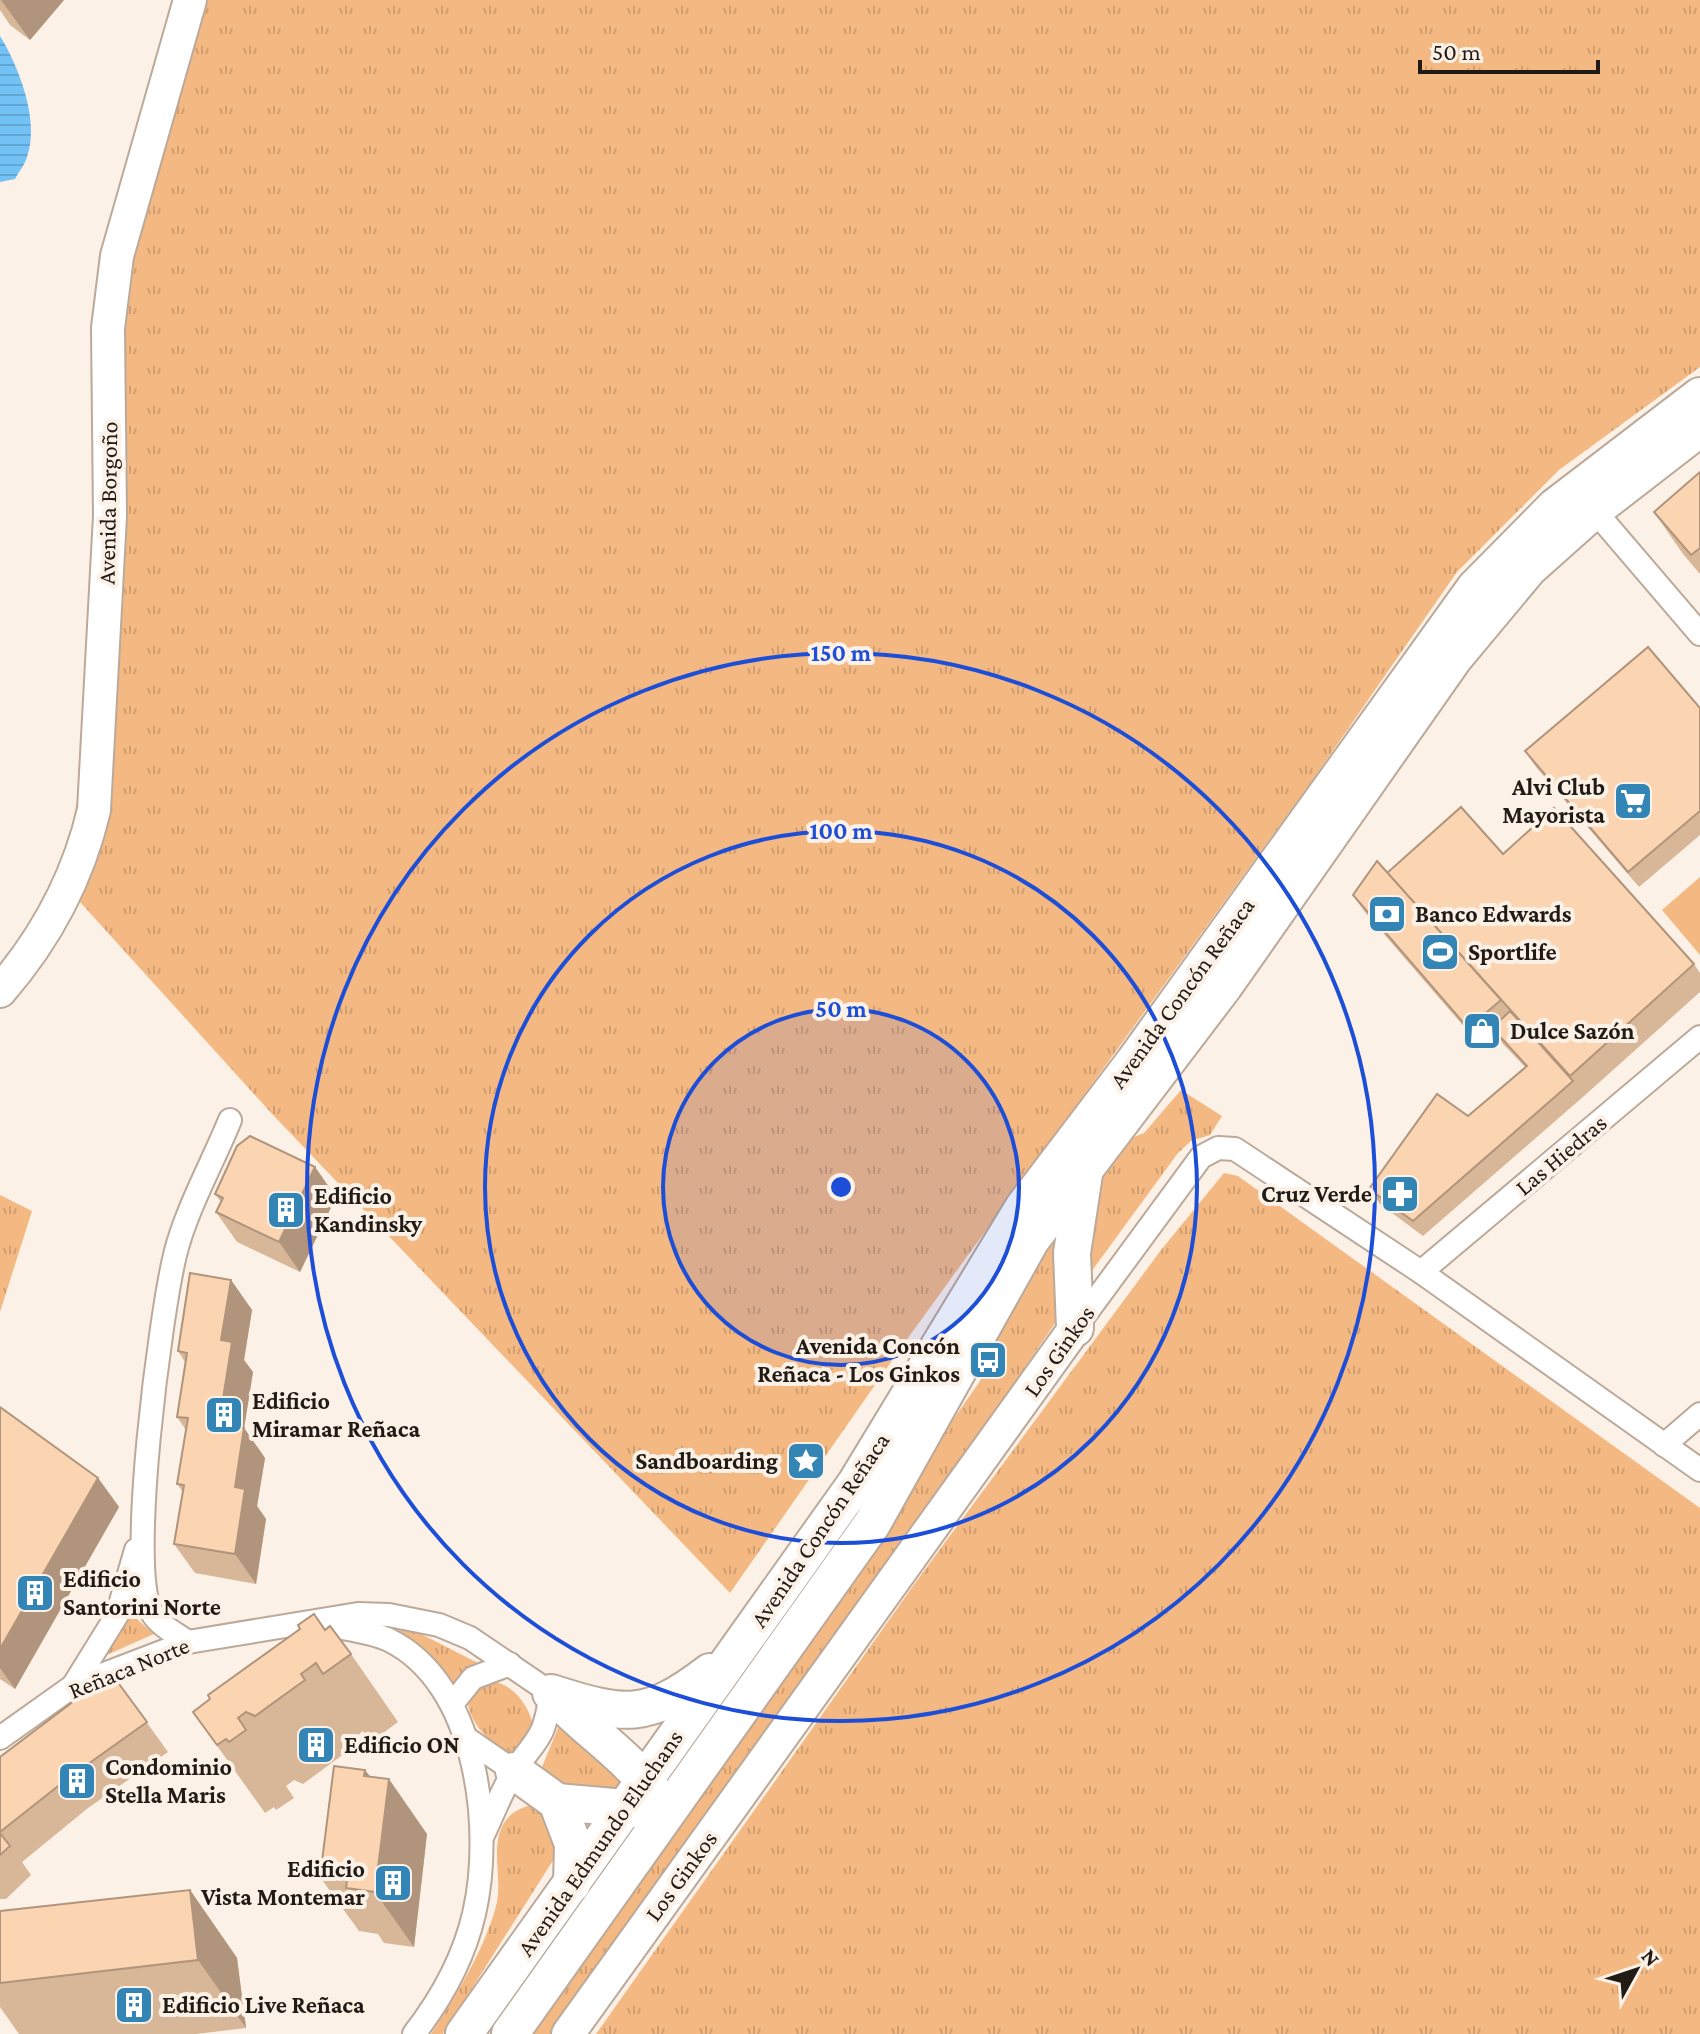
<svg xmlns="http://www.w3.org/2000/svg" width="1700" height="2034" viewBox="0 0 1700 2034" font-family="'Crimson Pro',serif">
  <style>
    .grass { fill: url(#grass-tufts) }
    .pitch { fill: #f4b983 }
    .water { fill: url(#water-rules) }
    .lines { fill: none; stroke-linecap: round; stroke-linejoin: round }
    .street-casing { stroke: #bba99a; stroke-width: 26 }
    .secondary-casing { stroke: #bba99a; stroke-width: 36 }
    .primary-casing { stroke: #bba99a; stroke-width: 40 }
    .street { stroke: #fff; stroke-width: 22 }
    .secondary { stroke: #fff; stroke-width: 32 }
    .primary { stroke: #fff; stroke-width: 36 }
    .wall { fill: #d8b698 }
    .shaded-wall { fill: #b0947c }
    .building { fill: #fbd4b1; stroke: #b0947c; stroke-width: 2 }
    .ring { fill: none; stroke: #1d4ed8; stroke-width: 4 }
    .labels { text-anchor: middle; stroke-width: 8; stroke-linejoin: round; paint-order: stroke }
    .street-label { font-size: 24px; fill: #211b15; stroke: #fcf1e7 }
    .poi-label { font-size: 24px; font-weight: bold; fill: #211b15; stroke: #fcf1e7; text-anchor: start }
    .centre { fill: #1d4ed8; stroke: #fcf1e7; stroke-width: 4 }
    .ring-label { font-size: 24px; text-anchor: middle; font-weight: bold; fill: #1d4ed8; stroke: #fcf1e7; stroke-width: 8; stroke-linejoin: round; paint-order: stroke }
  </style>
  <defs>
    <pattern id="grass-tufts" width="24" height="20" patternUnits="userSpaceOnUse" patternTransform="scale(2)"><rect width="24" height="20" fill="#f4b983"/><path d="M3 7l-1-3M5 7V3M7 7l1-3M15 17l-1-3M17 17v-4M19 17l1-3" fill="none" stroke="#d19e70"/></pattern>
    <pattern id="water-rules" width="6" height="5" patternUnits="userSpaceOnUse" patternTransform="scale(2)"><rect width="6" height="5" fill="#73c2f5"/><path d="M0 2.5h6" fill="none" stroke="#63a6d1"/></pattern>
  </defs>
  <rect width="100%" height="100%" fill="#fcf1e7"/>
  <g class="grass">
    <path d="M 178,0 L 1700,0 L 1700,367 L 1559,470 L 1457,572 L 1309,785 L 905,1342 L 730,1593 L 273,1115 L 60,880 L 78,797 L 98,515 L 92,365 L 94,328 Z"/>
    <path d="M 1181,1090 L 1222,1116 L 1210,1135 L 1191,1141 L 1178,1153 L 1080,1287 L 1088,1185 L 1119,1143 L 1144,1133 Z"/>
    <path d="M 1224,1173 L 1238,1176 L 1700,1508 L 1700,2034 L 596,2034 L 918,1579 L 1161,1250 Z"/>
    <path d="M 0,1195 L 32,1211 L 0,1312 Z"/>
    <path d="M 1064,1216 L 1060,1316 L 915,1528 L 550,2034 L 526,2034 L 980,1381 L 1012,1301 Z"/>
    <path d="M 132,1596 L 138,1620 L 154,1634 L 102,1657 Z"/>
    <path d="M 390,1629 L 419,1633 L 478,1663 L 451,1689 Z"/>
    <path d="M 487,1680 C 515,1683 530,1707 535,1732 L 514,1754 C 489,1743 470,1726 467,1698 Z"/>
    <path d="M 567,1725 L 624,1781 L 618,1790 L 554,1784 L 540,1772 L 558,1728 Z"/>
    <path d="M 534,1805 L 543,1809 L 559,1851 L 443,2034 L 431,2034 C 455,1998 487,1945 497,1902 C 502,1877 490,1846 504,1823 C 510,1813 522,1806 534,1805 Z"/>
  </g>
  <path class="pitch" d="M 1700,877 L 1700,955 L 1662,910 Z"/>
  <path class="water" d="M 0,36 C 19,67 40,121 27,157 C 25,164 19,172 15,179 L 0,182 Z"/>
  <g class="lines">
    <defs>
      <g id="street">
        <path d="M 1594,510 L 1700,634"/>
        <path d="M 1421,1272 L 1700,1037"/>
        <path d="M 1076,1327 L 1201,1157 L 1218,1148 L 1235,1149 L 1421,1272 L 1700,1470"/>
        <path d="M 1664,1445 L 1700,1414"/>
        <path d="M 323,1624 C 343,1629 370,1631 389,1640 C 477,1683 494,1828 474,1914 C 464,1957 441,1999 414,2034"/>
        <path d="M 188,1642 C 175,1633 158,1625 151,1611 C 127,1566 161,1312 175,1255 C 185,1212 213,1162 230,1120"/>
        <path d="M 73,1686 L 117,1615 L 136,1550"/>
        <path d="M 453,1703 L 473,1678 L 510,1664"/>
        <path d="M 0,1738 L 73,1686 L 188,1642 L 358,1614 L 389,1615 L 439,1625 L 470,1638 L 551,1693 C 544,1740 539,1735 514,1771 C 502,1790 493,1814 483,1835"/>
        <path d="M 466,1738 L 514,1771"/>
      </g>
      <g id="secondary">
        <path d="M 0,991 C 46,938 78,878 94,810 L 110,516 L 108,328 L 117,256 L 190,0"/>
        <path d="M 568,2034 L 1075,1328"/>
      </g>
      <g id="primary">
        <path d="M 1075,1328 L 1072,1253 L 1084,1174"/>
        <path d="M 551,1693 C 625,1716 646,1721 710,1672"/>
        <path d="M 553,1694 C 585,1730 632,1758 657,1798"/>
        <path d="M 514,1771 L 557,1802 L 647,1810"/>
        <path d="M 557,1802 L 573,1844 L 572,1884"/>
        <path d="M 464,2034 L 856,1483 L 1023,1208 L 1134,1062 L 1475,588 L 1555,507 L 1700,396"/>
        <path d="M 510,2034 L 872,1524 L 1031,1240 L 1224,986 L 1454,658 L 1529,568 L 1594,510 L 1700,428"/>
      </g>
    </defs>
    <use href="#street" class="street-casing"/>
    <use href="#secondary" class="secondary-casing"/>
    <use href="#primary" class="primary-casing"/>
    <use href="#street" class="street"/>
    <use href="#secondary" class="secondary"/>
    <use href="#primary" class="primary"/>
  </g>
  <g class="wall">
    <path d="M 0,0 L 64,0 L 30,40 L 10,25 L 0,10 Z"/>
    <path d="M 1700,472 L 1700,574 L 1683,554 L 1654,512 Z"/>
    <path d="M 1700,708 L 1700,835 L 1639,887 L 1536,767 L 1525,751 Z"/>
    <path d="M 1503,854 L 1694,964 L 1700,973 L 1700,992 L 1584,1096 L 1423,1236 L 1380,1204 L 1369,1189 L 1468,1116 L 1525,1067 L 1503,1044 L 1494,1031 L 1479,1044 L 1364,911 L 1353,895 L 1388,873 Z"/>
    <path d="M 315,1167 L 336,1197 L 300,1272 L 237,1242 L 216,1212 L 221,1202 L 215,1194 Z"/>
    <path d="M 231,1280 L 252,1310 L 244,1360 L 253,1372 L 244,1428 L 265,1458 L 257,1506 L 266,1519 L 256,1584 L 195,1573 L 174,1544 L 183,1492 L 177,1484 L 186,1430 L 177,1417 L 185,1362 L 178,1351 Z"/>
    <path d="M 0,1407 L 98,1478 L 119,1507 L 15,1689 L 0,1679 Z"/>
    <path d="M 325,1630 L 351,1654 L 398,1722 L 371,1742 L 363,1731 L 349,1742 L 352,1748 L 303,1784 L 294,1780 L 286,1786 L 294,1798 L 276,1810 L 274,1807 L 265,1813 L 193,1712 Z"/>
    <path d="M 111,1673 L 168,1752 L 88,1808 L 22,1862 L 31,1875 L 6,1899 L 0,1899 L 0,1757 Z"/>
    <path d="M 365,1770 L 370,1776 L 427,1834 L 414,1947 L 384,1943 L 378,1934 L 359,1931 L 320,1877 Z"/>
    <path d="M 190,1890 L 237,1958 L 246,2028 L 196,2034 L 19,2034 L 0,2007 L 0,1911 Z"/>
  </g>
  <g class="shaded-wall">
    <path d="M 1,0 L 64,0 L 30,40 Z"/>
    <path d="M 315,1167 L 336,1197 L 300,1272 L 279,1242 Z"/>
    <path d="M 231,1280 L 252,1310 L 244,1360 L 253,1372 L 240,1454 L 219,1424 L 221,1340 Z"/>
    <path d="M 244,1428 L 265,1458 L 257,1506 L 266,1519 L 256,1584 L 235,1554 L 235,1487 Z"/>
    <path d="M 98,1478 L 119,1507 L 15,1689 L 0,1668 L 0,1649 Z"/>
    <path d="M 365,1770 L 386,1800 L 389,1779 L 427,1834 L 414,1947 L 375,1892 L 364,1776 Z"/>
    <path d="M 190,1890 L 237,1958 L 246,2028 L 198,1960 Z"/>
  </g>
  <g class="building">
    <path d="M 1700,472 L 1700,548 L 1691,555 L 1654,512 Z"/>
    <path d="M 1648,647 L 1700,708 L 1700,811 L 1628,872 L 1525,751 Z"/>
    <path d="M 1461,807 L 1503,854 L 1554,808 L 1694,964 L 1570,1076 L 1387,873 Z"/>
    <path d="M 1377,861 L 1501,1000 L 1468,1028 L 1353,895 Z"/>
    <path d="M 1510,1011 L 1573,1081 L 1413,1221 L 1369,1189 L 1437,1094 L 1468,1116 L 1527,1066 L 1492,1028 Z"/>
    <path d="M 250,1136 L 315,1167 L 279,1242 L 216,1212 L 223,1198 L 215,1194 L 237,1146 Z"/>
    <path d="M 190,1273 L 231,1280 L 221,1340 L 232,1342 L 219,1424 L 244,1428 L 235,1487 L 245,1489 L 235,1554 L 174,1544 L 184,1485 L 177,1484 L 188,1418 L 177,1417 L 187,1353 L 178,1351 Z"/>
    <path d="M 0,1407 L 98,1478 L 0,1649 Z"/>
    <path d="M 314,1614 L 325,1630 L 330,1626 L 351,1654 L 323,1674 L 316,1663 L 301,1674 L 305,1680 L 255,1716 L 246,1712 L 238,1718 L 246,1730 L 229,1742 L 226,1739 L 217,1745 L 193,1712 L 210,1699 L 208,1695 L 300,1629 L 298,1625 Z"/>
    <path d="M 111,1673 L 147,1722 L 67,1779 L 0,1832 L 0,1757 Z"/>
    <path d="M 334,1766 L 365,1770 L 364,1776 L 389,1779 L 375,1892 L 346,1888 L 347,1880 L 320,1877 Z"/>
    <path d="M 0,1833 L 10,1846 L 0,1855 Z"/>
    <path d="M 190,1890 L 198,1960 L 0,1983 L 0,1911 Z"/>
  </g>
  <circle cx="841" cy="1187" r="178" fill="#1d4ed8" fill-opacity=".12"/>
  <g class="ring">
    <circle cx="841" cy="1187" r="178"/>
    <circle cx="841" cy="1187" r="356"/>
    <circle cx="841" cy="1187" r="534"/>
  </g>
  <defs>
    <symbol id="supermarket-square" viewBox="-11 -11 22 22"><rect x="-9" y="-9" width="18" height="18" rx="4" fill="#3385b6" stroke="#fcf1e7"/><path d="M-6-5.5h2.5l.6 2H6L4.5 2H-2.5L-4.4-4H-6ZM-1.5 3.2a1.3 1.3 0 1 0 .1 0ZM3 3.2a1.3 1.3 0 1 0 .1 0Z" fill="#fff"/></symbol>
    <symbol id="bank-square" viewBox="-11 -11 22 22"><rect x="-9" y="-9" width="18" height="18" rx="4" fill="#3385b6" stroke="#fcf1e7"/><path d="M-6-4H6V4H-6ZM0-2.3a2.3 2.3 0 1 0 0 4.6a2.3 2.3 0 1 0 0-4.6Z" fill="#fff"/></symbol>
    <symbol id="stadium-square" viewBox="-11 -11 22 22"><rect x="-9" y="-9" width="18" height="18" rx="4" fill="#3385b6" stroke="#fcf1e7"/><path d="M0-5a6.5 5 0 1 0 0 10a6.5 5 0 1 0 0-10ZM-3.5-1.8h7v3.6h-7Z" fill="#fff"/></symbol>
    <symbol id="shop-square" viewBox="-11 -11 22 22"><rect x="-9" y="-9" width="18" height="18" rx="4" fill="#3385b6" stroke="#fcf1e7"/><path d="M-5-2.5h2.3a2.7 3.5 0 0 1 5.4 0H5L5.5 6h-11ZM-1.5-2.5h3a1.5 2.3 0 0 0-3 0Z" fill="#fff"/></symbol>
    <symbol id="pharmacy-square" viewBox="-11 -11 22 22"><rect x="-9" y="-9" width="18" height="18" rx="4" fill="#3385b6" stroke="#fcf1e7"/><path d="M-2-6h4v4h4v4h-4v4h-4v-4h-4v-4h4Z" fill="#fff"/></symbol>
    <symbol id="building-square" viewBox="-11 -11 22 22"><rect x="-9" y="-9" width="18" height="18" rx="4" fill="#3385b6" stroke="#fcf1e7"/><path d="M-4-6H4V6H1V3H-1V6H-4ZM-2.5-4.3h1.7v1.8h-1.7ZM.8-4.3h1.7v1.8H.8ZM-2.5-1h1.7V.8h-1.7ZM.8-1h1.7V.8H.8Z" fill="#fff"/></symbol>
    <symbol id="bus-square" viewBox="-11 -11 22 22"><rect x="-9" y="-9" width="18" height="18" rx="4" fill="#3385b6" stroke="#fcf1e7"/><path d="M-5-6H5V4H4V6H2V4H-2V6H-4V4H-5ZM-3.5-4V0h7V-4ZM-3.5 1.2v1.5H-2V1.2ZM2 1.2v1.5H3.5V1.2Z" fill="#fff"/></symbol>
    <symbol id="sight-square" viewBox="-11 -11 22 22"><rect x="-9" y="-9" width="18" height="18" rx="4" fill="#3385b6" stroke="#fcf1e7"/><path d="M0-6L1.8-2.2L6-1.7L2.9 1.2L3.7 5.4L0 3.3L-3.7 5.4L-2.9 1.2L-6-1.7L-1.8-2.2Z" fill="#fff"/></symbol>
  </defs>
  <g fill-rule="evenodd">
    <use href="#supermarket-square" x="1611" y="779" width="44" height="44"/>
    <use href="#bank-square" x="1365" y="892" width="44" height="44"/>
    <use href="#stadium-square" x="1418" y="930" width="44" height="44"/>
    <use href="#shop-square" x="1460" y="1009" width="44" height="44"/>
    <use href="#pharmacy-square" x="1378" y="1172" width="44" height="44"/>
    <use href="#building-square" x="264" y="1188" width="44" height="44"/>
    <use href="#bus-square" x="966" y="1338" width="44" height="44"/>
    <use href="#building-square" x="202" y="1393" width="44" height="44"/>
    <use href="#sight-square" x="784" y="1439" width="44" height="44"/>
    <use href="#building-square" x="13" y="1571" width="44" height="44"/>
    <use href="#building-square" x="294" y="1723" width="44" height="44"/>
    <use href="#building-square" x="55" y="1759" width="44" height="44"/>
    <use href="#building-square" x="371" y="1861" width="44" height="44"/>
    <use href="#building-square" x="112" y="1983" width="44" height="44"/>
  </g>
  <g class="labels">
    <g class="street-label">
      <text transform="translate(108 503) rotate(-89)" y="8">Avenida Borgoño</text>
      <text transform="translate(1182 993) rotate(-54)" y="8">Avenida Concón Reñaca</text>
      <text transform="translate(1561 1155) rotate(-40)" y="8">Las Hiedras</text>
      <text transform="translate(1059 1351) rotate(-55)" y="8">Los Ginkos</text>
      <text transform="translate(820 1530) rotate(-56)" y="8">Avenida Concón Reñaca</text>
      <text transform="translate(129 1668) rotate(-22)" y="8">Reñaca Norte</text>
      <text transform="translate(600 1843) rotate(-55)" y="8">Avenida Edmundo Eluchans</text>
      <text transform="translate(681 1876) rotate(-54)" y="8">Los Ginkos</text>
    </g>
    <g class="poi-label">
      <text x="1605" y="795" text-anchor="end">Alvi Club<tspan x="1605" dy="28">Mayorista</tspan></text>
      <text x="1415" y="922">Banco Edwards</text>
      <text x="1468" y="960">Sportlife</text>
      <text x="1510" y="1039">Dulce Sazón</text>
      <text x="1372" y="1202" text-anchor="end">Cruz Verde</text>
      <text x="314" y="1204">Edificio<tspan x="314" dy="28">Kandinsky</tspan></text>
      <text x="960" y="1354" text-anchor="end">Avenida Concón<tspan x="960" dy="28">Reñaca - Los Ginkos</tspan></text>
      <text x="252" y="1409">Edificio<tspan x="252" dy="28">Miramar Reñaca</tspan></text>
      <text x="778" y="1469" text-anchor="end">Sandboarding</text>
      <text x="63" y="1587">Edificio<tspan x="63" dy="28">Santorini Norte</tspan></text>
      <text x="344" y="1753">Edificio ON</text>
      <text x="105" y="1775">Condominio<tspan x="105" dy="28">Stella Maris</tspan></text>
      <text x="365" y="1877" text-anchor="end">Edificio<tspan x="365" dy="28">Vista Montemar</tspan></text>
      <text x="162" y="2013">Edificio Live Reñaca</text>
    </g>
  </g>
  <circle cx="841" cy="1187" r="12" class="centre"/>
  <g class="ring-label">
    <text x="841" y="661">150 m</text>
    <text x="841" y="839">100 m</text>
    <text x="841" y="1017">50 m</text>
  </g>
  <g transform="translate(1636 1970) rotate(50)" stroke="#fcf1e7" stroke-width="6" paint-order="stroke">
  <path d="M0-6L14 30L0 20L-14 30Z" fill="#211b15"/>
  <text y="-12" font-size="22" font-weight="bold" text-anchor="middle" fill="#211b15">N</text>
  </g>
  <path d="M1420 60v12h178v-12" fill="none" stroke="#211b15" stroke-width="4"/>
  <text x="1432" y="60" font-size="24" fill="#211b15" stroke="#fcf1e7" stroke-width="6" paint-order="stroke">50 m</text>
</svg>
